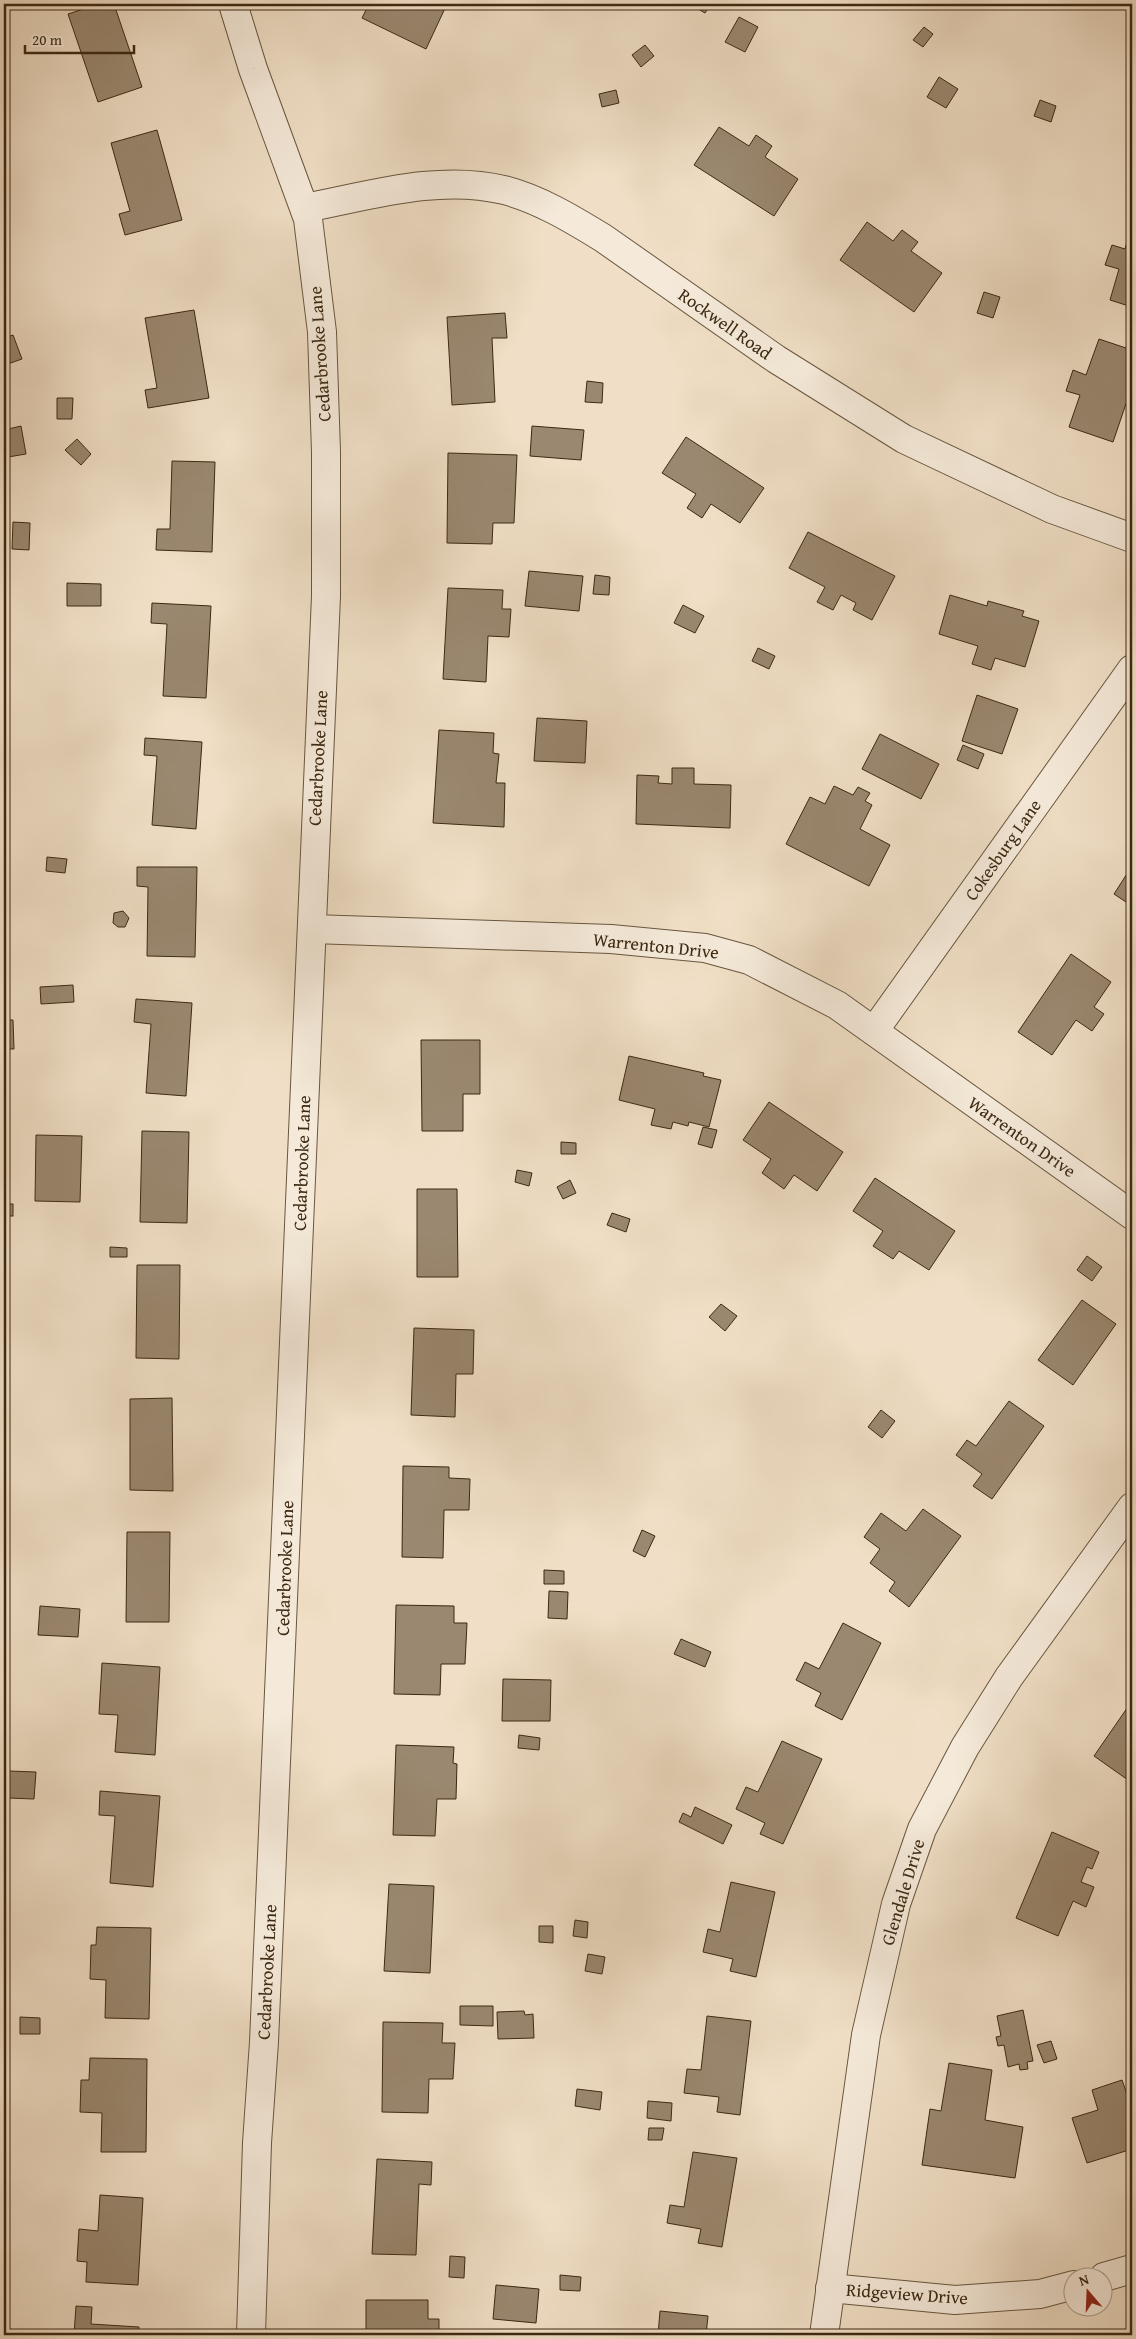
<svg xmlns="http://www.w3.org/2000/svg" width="1136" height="2339" viewBox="0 0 1136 2339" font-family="'Gentium Book Plus',serif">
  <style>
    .building { fill: #9a8870; stroke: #3c2912 }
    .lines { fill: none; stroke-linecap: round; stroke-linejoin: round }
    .minor-casing { stroke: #69563f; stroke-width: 30 }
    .minor { stroke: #f5eada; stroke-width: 28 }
    .labels { text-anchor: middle; stroke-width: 5; stroke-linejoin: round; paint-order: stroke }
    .street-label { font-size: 18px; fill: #3c2912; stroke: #f5eada }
  </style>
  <rect width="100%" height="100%" fill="#f0dfc6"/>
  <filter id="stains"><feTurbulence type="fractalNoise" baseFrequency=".004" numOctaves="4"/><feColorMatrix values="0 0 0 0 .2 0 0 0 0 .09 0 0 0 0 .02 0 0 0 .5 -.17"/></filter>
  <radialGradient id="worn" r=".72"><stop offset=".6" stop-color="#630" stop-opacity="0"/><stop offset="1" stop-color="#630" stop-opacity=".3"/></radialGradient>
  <g class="building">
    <path d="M 99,4 L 114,4 L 142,87 L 98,102 L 68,14 Z"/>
    <path d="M 369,4 L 447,4 L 426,49 L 362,18 Z"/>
    <path d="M 690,4 L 711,4 L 705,13 Z"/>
    <path d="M 739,17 L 758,27 L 745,52 L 725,42 Z"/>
    <path d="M 924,27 L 933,34 L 923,47 L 913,40 Z"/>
    <path d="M 645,45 L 654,56 L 641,67 L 632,55 Z"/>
    <path d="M 939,77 L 958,89 L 946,108 L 927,97 Z"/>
    <path d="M 616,90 L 619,103 L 602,107 L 599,94 Z"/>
    <path d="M 1040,100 L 1056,106 L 1051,122 L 1034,116 Z"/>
    <path d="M 719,127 L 749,146 L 756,135 L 772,146 L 765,157 L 798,179 L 774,216 L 694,165 Z"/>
    <path d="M 157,130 L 182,220 L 125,235 L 119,214 L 130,211 L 111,143 Z"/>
    <path d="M 867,222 L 893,241 L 902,230 L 918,242 L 911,251 L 942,273 L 914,312 L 840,260 Z"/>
    <path d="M 1132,223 L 1132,307 L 1110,300 L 1119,269 L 1105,265 L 1112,245 L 1125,249 Z"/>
    <path d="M 984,292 L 1000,297 L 993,318 L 977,313 Z"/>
    <path d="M 194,310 L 209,398 L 148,408 L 145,390 L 157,388 L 145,318 Z"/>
    <path d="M 505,313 L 507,338 L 492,338 L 495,402 L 452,405 L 447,317 Z"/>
    <path d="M 13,335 L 22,359 L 5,365 L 4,338 Z"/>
    <path d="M 1099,339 L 1132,350 L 1132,386 L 1113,442 L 1069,427 L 1080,395 L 1066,391 L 1073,370 L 1086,375 Z"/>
    <path d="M 587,381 L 603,383 L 602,403 L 585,402 Z"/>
    <path d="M 57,398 L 73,398 L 72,419 L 57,419 Z"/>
    <path d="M 21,426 L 26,454 L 8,457 L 4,430 Z"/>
    <path d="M 532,426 L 584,430 L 581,460 L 530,456 Z"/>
    <path d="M 686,437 L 764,488 L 740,523 L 711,504 L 702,518 L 687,508 L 696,494 L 662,473 Z"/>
    <path d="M 77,439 L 91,454 L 81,465 L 65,450 Z"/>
    <path d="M 448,453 L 517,455 L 514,523 L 493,523 L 492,544 L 447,543 Z"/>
    <path d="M 172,461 L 215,462 L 212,552 L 156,550 L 157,529 L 170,529 Z"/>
    <path d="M 13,522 L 30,523 L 29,550 L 12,549 Z"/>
    <path d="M 808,532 L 895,576 L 872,620 L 853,610 L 856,603 L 841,595 L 833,610 L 817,602 L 825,587 L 789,568 Z"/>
    <path d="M 529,571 L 583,576 L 579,611 L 525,606 Z"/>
    <path d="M 595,575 L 610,577 L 609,595 L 593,594 Z"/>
    <path d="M 67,583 L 101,584 L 101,606 L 67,606 Z"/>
    <path d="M 448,588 L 503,590 L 502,609 L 511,609 L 509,637 L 488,636 L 486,682 L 443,679 Z"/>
    <path d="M 950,595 L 987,606 L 988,601 L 1024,611 L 1022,616 L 1039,621 L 1025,667 L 995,658 L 991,670 L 972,664 L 978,646 L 939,634 Z"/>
    <path d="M 152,603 L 211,606 L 206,698 L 163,696 L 167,624 L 151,623 Z"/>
    <path d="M 683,605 L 704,616 L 695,633 L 674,623 Z"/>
    <path d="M 758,648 L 775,656 L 769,669 L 752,661 Z"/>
    <path d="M 977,695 L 1018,709 L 1002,754 L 962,741 Z"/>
    <path d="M 537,718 L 587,721 L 585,763 L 534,761 Z"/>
    <path d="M 439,730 L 494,733 L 493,753 L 499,754 L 496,783 L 505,783 L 504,827 L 433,823 Z"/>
    <path d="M 880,734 L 939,764 L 921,799 L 862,769 Z"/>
    <path d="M 145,738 L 202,742 L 196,829 L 152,825 L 157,756 L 144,755 Z"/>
    <path d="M 963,745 L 984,754 L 978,769 L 957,760 Z"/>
    <path d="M 672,768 L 694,768 L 694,784 L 731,785 L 730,828 L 636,824 L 637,775 L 659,776 L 658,783 L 672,784 Z"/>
    <path d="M 834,786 L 853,795 L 858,787 L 870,793 L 865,801 L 872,805 L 860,829 L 890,845 L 869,886 L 786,844 L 810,797 L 825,804 Z"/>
    <path d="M 47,857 L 67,859 L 65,873 L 46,871 Z"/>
    <path d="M 1132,866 L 1132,906 L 1114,894 Z"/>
    <path d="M 137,867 L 197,867 L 195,957 L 147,956 L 148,887 L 137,886 Z"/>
    <path d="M 123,911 L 129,918 L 125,927 L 118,927 L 113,923 L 114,913 Z"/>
    <path d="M 1071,954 L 1111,982 L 1094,1007 L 1104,1014 L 1092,1031 L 1076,1020 L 1052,1055 L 1018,1032 Z"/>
    <path d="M 73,985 L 74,1002 L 41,1004 L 40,987 Z"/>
    <path d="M 136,999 L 192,1003 L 186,1096 L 146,1093 L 151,1024 L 134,1022 Z"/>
    <path d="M 4,1020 L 13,1020 L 14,1049 L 4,1049 Z"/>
    <path d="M 421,1040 L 480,1040 L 480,1094 L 463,1094 L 463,1131 L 422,1131 Z"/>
    <path d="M 629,1056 L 704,1073 L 703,1076 L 721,1080 L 709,1127 L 689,1122 L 688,1126 L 673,1122 L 671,1129 L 651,1125 L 655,1109 L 619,1100 Z"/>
    <path d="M 769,1102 L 843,1152 L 817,1191 L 794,1175 L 784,1189 L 762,1173 L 771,1159 L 743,1140 Z"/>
    <path d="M 703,1127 L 717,1130 L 712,1148 L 698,1144 Z"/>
    <path d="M 142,1131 L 189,1132 L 187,1223 L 140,1222 Z"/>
    <path d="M 36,1135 L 82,1136 L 80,1202 L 35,1201 Z"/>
    <path d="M 561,1142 L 576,1143 L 576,1154 L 561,1154 Z"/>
    <path d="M 517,1170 L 532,1173 L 529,1186 L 515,1182 Z"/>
    <path d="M 875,1178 L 955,1231 L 929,1270 L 899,1251 L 893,1259 L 873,1246 L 883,1231 L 853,1211 Z"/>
    <path d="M 570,1180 L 576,1193 L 563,1199 L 557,1187 Z"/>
    <path d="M 417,1189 L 457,1189 L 458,1277 L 417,1277 Z"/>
    <rect x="4" y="1204" width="9" height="12"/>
    <path d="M 612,1213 L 630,1219 L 626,1232 L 607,1225 Z"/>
    <path d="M 110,1247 L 127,1248 L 127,1257 L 110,1257 Z"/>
    <path d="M 1087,1256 L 1102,1267 L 1092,1281 L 1077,1270 Z"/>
    <path d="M 137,1265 L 180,1265 L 179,1359 L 136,1358 Z"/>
    <path d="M 1082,1300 L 1116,1324 L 1073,1385 L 1038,1360 Z"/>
    <path d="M 721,1304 L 737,1316 L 725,1331 L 709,1317 Z"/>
    <path d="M 414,1328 L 474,1330 L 473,1374 L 456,1374 L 455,1417 L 411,1415 Z"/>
    <path d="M 172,1398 L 173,1491 L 130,1490 L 130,1399 Z"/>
    <path d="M 1009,1401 L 1044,1426 L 992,1499 L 973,1486 L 982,1474 L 956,1455 L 967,1440 L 976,1446 Z"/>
    <path d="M 881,1410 L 895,1421 L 882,1438 L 868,1427 Z"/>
    <path d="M 403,1466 L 449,1467 L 449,1478 L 470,1479 L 469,1510 L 444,1510 L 443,1558 L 402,1557 Z"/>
    <path d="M 923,1509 L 961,1536 L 909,1607 L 889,1591 L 895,1582 L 870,1563 L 880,1549 L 864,1537 L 881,1513 L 906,1531 Z"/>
    <path d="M 642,1530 L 655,1536 L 645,1557 L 633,1551 Z"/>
    <path d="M 127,1532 L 170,1532 L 169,1622 L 126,1622 Z"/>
    <path d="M 544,1570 L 564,1571 L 564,1584 L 544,1584 Z"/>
    <path d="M 549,1591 L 568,1592 L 567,1619 L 548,1618 Z"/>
    <path d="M 396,1605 L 454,1606 L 454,1623 L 467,1623 L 465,1664 L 441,1664 L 440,1695 L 394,1694 Z"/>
    <path d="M 40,1606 L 80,1609 L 78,1637 L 38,1635 Z"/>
    <path d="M 843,1623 L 881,1643 L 842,1720 L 815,1706 L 821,1693 L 796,1680 L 805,1662 L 819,1669 Z"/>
    <path d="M 681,1639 L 711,1652 L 705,1667 L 674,1654 Z"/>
    <path d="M 102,1663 L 160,1667 L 155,1755 L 115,1752 L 118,1715 L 99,1714 Z"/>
    <path d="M 503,1679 L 551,1680 L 550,1721 L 502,1721 Z"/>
    <path d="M 1132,1701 L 1132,1774 L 1128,1780 L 1094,1756 Z"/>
    <path d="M 519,1735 L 540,1738 L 539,1750 L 518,1748 Z"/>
    <path d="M 782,1741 L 822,1759 L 783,1844 L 760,1834 L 765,1823 L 736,1809 L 746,1787 L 758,1792 Z"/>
    <path d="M 396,1745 L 454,1747 L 453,1763 L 457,1764 L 456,1799 L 437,1799 L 435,1836 L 393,1835 Z"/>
    <path d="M 9,1771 L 36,1772 L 34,1799 L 8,1798 Z"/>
    <path d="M 100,1791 L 160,1796 L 153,1887 L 110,1883 L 115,1816 L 99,1815 Z"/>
    <path d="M 695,1807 L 732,1825 L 723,1844 L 679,1822 L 683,1813 L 691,1817 Z"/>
    <path d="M 1052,1832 L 1099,1852 L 1092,1869 L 1087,1867 L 1081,1882 L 1094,1887 L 1086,1907 L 1073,1901 L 1058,1936 L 1016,1918 Z"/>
    <path d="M 731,1882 L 775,1892 L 756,1977 L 730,1971 L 733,1959 L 703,1952 L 708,1929 L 720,1932 Z"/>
    <path d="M 389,1884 L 434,1886 L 430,1973 L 384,1971 Z"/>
    <path d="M 575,1920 L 588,1922 L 587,1938 L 573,1936 Z"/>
    <path d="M 539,1926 L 553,1926 L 553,1943 L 539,1942 Z"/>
    <path d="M 97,1927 L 151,1928 L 149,2019 L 105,2018 L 106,1980 L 90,1979 L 91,1945 L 96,1945 Z"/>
    <path d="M 588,1954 L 605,1957 L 602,1974 L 585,1971 Z"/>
    <path d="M 460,2006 L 493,2006 L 493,2026 L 460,2025 Z"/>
    <path d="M 1023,2010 L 1033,2061 L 1027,2062 L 1028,2069 L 1020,2070 L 1019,2064 L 1008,2067 L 1004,2045 L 998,2046 L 996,2037 L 1001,2036 L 997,2016 Z"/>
    <path d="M 524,2011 L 525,2015 L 533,2014 L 534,2038 L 498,2039 L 497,2012 Z"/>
    <path d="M 707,2016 L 751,2021 L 740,2115 L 717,2112 L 719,2097 L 684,2093 L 687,2069 L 701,2070 Z"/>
    <path d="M 20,2017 L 40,2018 L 40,2034 L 20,2034 Z"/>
    <path d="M 383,2022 L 443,2023 L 442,2043 L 455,2043 L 453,2079 L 429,2079 L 428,2113 L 382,2112 Z"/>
    <path d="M 1051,2041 L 1057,2059 L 1044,2063 L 1037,2045 Z"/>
    <path d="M 90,2058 L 147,2059 L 146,2152 L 101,2152 L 102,2113 L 80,2112 L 81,2080 L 89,2080 Z"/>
    <path d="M 949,2063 L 992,2070 L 985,2120 L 1023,2127 L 1015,2178 L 922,2165 L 930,2109 L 941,2111 Z"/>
    <path d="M 1122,2080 L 1130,2103 L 1132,2103 L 1132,2149 L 1087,2163 L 1072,2118 L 1098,2110 L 1092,2090 Z"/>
    <path d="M 577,2089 L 602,2092 L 600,2110 L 575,2106 Z"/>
    <path d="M 648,2101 L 672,2103 L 671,2121 L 647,2118 Z"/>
    <path d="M 649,2128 L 664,2128 L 662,2140 L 648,2140 Z"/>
    <path d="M 693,2152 L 737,2158 L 722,2247 L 698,2243 L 701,2229 L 667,2223 L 670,2205 L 684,2207 Z"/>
    <path d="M 377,2159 L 432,2162 L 431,2185 L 419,2184 L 416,2255 L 372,2254 Z"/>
    <path d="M 100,2195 L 143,2198 L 138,2285 L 86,2282 L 87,2262 L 77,2261 L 79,2229 L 98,2231 Z"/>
    <path d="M 450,2256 L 465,2257 L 464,2278 L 449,2277 Z"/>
    <path d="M 560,2275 L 581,2277 L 580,2291 L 560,2290 Z"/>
    <path d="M 496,2285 L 539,2289 L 536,2323 L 493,2319 Z"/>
    <path d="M 366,2300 L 428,2300 L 428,2319 L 439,2319 L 439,2335 L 366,2335 Z"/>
    <path d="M 76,2306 L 92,2307 L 91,2324 L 139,2327 L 139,2335 L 74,2335 Z"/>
    <path d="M 660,2311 L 708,2316 L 706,2335 L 658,2335 Z"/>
  </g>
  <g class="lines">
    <defs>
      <g id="minor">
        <path d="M 233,4 L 253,69 L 308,219 L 322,332 L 326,452 L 326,596 L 264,2042 L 257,2143 L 251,2335"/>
        <path d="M 305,208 C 369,196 438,174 504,190 C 539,199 572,219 603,238 L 776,359 L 904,439 L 1052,509 L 1132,538"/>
        <path d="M 312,929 L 611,939 L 705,948 L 749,960 L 837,1005 L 1132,1215"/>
        <path d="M 874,1031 L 1132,669"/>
        <path d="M 1104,2277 L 1132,2269"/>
        <path d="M 830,2288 L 955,2300 L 1040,2294 L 1074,2285"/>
        <path d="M 824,2335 L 866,2035 L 896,1904 L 922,1829 L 965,1747 L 1009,1677 L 1132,1507"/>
      </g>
    </defs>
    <use href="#minor" class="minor-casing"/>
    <use href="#minor" class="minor"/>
  </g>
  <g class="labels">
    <g class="street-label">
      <text transform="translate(725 324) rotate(35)" y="6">Rockwell Road</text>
      <text transform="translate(320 354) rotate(-94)" y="6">Cedarbrooke Lane</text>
      <text transform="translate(318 758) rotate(-87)" y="6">Cedarbrooke Lane</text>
      <text transform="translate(1003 850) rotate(-55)" y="6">Cokesburg Lane</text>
      <text transform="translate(656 946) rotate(6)" y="6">Warrenton Drive</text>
      <text transform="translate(1022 1137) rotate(35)" y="6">Warrenton Drive</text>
      <text transform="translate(302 1163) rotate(-88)" y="6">Cedarbrooke Lane</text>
      <text transform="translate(285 1568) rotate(-88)" y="6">Cedarbrooke Lane</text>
      <text transform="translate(903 1892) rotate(-73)" y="6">Glendale Drive</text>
      <text transform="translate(267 1972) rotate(-87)" y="6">Cedarbrooke Lane</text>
      <text transform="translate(907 2294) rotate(4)" y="6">Ridgeview Drive</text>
    </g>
  </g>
  <rect width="1136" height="2339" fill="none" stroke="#f0dfc6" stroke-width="20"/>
  <rect x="5" y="5" width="1126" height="2329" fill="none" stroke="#3c2912" stroke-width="2.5"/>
  <rect x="10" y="10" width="1116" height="2319" fill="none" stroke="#3c2912"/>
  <g transform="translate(1088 2292) rotate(341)"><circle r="24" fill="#f5eada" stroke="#ab9d8a"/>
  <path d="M0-4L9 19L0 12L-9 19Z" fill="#8f2418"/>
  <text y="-8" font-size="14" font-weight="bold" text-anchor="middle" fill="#3c2912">N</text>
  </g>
  <path d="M25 45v8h109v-8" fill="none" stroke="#3c2912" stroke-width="2.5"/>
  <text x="32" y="45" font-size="15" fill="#3c2912" stroke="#f5eada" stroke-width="4" paint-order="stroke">20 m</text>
  <rect width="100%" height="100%" filter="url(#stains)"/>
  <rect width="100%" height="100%" fill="url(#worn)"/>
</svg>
